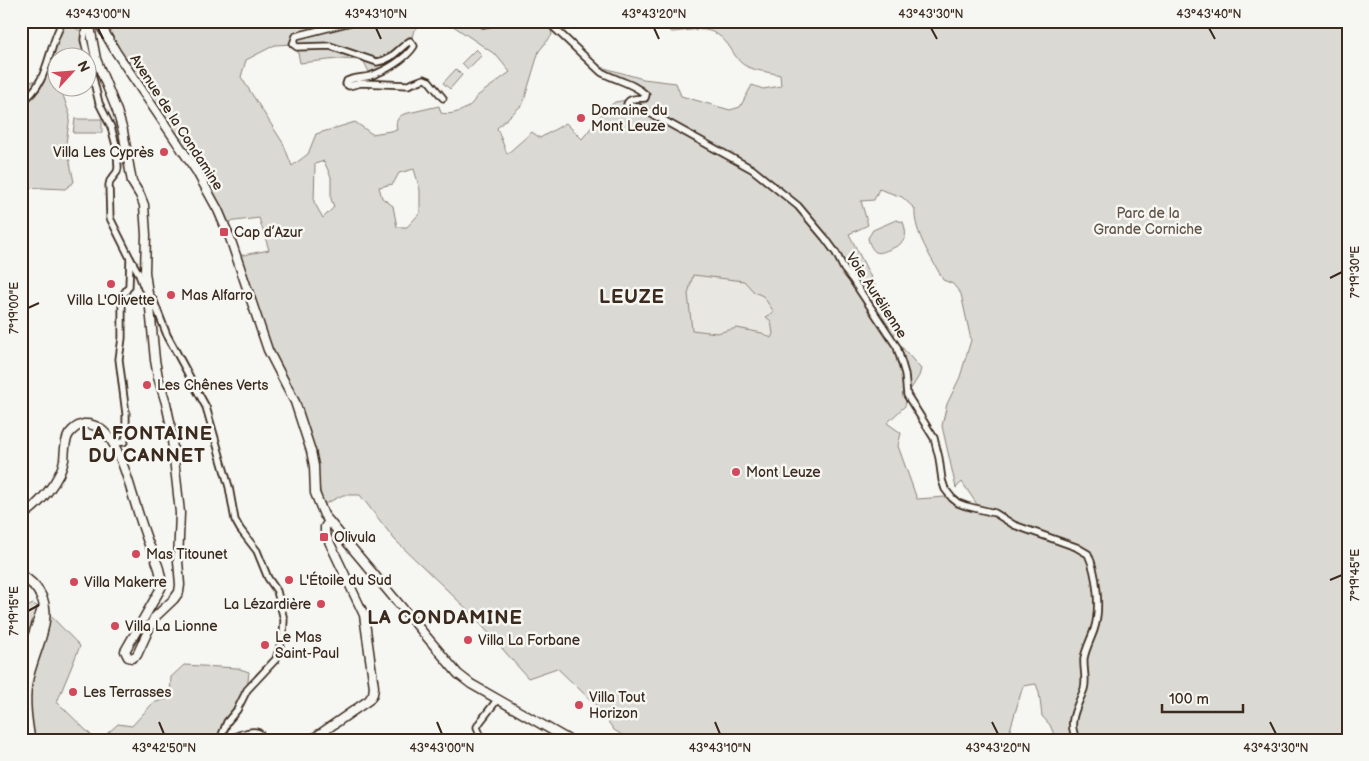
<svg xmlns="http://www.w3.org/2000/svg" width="1369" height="761" viewBox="0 0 1369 761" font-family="'Balsamiq Sans',sans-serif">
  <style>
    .built { fill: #e8e7e2 }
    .green { fill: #dad9d3; stroke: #8a8278; fill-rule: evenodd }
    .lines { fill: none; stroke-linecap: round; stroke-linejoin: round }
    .street-casing { stroke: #3b2a1e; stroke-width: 9 }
    .secondary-casing { stroke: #3b2a1e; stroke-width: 11 }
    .primary-casing { stroke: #3b2a1e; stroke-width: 12 }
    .street { stroke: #f6f6f2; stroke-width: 5.5 }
    .secondary { stroke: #f6f6f2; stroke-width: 8 }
    .primary { stroke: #f6f6f2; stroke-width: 9 }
    .ticks { fill: none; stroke: #3b2a1e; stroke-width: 2 }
    .poi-dot { fill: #d1495b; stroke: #f6f6f2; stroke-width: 2 }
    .labels { text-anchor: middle; stroke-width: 5; stroke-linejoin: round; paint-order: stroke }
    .poi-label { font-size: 14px; fill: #3b2a1e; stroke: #f6f6f2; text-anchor: start }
    .street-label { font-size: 14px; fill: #3b2a1e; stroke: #f6f6f2 }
    .park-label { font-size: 14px; fill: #63564b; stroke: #f6f6f2 }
    .district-label { font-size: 19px; font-weight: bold; letter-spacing: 1px; fill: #3b2a1e; stroke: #f6f6f2 }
    .neatline { fill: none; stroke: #3b2a1e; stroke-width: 2 }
    .ticks-label { font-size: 12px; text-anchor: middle; fill: #3b2a1e }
  </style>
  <rect width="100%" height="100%" fill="#f6f6f2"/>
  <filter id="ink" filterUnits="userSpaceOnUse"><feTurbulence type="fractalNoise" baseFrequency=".02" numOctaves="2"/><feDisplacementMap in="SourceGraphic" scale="10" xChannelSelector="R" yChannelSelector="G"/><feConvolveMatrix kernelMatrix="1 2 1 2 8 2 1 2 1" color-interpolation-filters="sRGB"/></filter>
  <g filter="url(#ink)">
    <path class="built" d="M 693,275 L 744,281 L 754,292 L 763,296 L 774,312 L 771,321 L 773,334 L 771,338 L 762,333 L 737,329 L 717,333 L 692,330 L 688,294 Z"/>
    <g class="green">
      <path d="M 21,21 L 28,21 L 27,35 L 21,45 Z"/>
      <path d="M 109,21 L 426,21 L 414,30 L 411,41 L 414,46 L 398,61 L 371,76 L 363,60 L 338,59 L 300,63 L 297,47 L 293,44 L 275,45 L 246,60 L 241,77 L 283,143 L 292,166 L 308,154 L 316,134 L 355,122 L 372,134 L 397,130 C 395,123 397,117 404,114 L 439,106 L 441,113 C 453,116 471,109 476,97 L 510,72 L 496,55 L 446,21 L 547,21 L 550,25 L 552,35 L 539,51 L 523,104 L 497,128 L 507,154 L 532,132 L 540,138 L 566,123 L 582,139 L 606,109 L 615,102 L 646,97 L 594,65 L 643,79 L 676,83 L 681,96 L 730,110 L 740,107 L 752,85 L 763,89 L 781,86 L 780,75 C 770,72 755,71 746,66 C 739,63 735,55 731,49 C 714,23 698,30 672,32 L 656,21 L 1348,21 L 1348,740 L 1077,740 L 1075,737 L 1055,737 L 1050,725 L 1042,716 L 1039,692 L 1036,684 L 1023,686 L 1007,740 L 630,740 L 614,730 L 596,705 L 557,668 L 528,678 L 470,612 L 395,540 L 360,495 L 343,495 L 323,505 L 320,491 L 315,451 L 308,429 L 294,388 L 275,358 L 238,256 L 269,250 L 259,218 L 227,222 L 205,180 L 108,33 ZM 324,161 L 331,177 L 331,199 L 334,207 L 323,218 L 314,202 L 315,164 ZM 414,169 L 420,190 L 420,213 L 407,227 L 397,227 L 393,206 L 382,198 L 379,187 L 393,184 L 399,173 ZM 879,189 L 902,197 L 915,209 C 913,232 933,260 943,280 L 953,284 L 961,294 L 971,340 L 960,377 L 947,404 L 942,426 L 956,488 L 962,482 L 980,509 L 966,505 L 945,497 L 917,499 L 898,446 L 901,433 L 887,423 L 905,406 L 907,395 L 919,376 L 921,369 L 893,337 L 897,329 L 849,234 L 868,225 L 861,201 L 874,200 ZM 693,275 L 744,281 L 754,292 L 763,296 L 774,312 L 766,317 L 771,321 L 773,334 L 771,338 L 762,333 L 737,328 L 717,333 L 692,330 L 688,294 Z"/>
      <path d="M 65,22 L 82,32 L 94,81 L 88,83 L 88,58 L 58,58 L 58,88 L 73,88 L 62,92 L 70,116 L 66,143 L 74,182 L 65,189 L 21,187 L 21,83 L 23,85 L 36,80 L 51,58 L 57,35 Z"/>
      <path d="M 476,49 L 482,55 L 468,69 L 462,63 Z"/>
      <path d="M 456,69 L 462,75 L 450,89 L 443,83 Z"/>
      <path d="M 75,119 L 102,119 L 102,133 L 73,133 Z"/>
      <path d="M 896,220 L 903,222 C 909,239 904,244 888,250 C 885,251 880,254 876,252 C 873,251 870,245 869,242 L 868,238 L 873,230 Z"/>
      <path d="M 33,604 L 47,612 L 80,646 L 57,702 L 96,740 L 21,740 L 21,610 Z"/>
      <path d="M 184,665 L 237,668 L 249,672 L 247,690 L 223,730 L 230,736 L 254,732 L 265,740 L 100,740 L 118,724 L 132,726 L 153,703 L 170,698 L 171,677 Z"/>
    </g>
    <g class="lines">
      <defs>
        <g id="street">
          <path d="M 86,21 L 84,40 L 99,103 L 111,127 L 117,149 L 118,168 L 117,172 L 110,181 L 109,185 L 110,218 L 130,258 L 129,286 L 122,297 L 122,338 L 119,359 L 126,414 L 126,437 L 124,442 L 113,443"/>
          <path d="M 355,21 L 296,36 L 293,44 L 297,47 L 330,46 L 377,62 C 392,60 398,49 410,41 L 414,46 C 406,59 385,71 370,76 C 362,78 354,77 347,81 L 346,84 L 349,86 L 361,83 L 408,85 L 424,79 L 429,81 L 443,98"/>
          <path d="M 478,21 L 483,24 L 501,21"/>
          <path d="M 547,21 L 601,72 C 615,80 634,83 646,95 L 645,98 C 638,99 630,97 627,104 L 628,106 L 638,107 L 663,120 L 752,169 L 798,206 L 825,238 L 836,253 L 844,269 L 852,279 L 897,347 L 905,374 L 907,395 L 934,438 L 939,458 L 942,480 L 945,489 L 952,498 L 958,503 L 966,506 L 995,513 L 1014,525 L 1076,547 L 1088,554 C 1097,574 1101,609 1094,630 C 1091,639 1086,648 1084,658 C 1083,669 1087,679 1084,689 C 1078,706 1066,722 1077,740"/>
          <path d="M 102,30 L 106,26 L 106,21"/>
          <path d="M 21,102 C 50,84 47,47 63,21"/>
          <path d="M 130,258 L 138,272 L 144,288 L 153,299 L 167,335 L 206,407 L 229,487 L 235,520 L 240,529 L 257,551 L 268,578 L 277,591 L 284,620 L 283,636 L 276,659 L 247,690 L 237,710 L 227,722 L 220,740"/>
          <path d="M 229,740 C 235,736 252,729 259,733 C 260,733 264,739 265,740"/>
          <path d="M 482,740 L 477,727 L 480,722 L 497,700"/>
        </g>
        <g id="secondary">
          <path d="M 98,21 L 116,52 L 197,172 L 218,210 L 230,238 L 268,350 L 295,402 L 311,451 L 314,466 L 315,493 L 324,515 L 458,674 L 471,684 L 569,740"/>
          <path d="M 21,516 C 38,507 61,479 64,460 C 65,451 64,442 69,434 C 73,429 78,425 84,424 C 111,422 123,464 129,483 C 135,503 141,523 148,542 C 154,557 163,571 161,588 L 125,651 L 128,657 L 132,658 L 137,655 L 154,618 L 174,599 L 179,592 L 180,585 L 178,561 L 180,513 L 170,422 L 166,403 L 158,377 L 155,360 L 150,308 L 145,272 L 146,235 L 144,205 L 140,195 L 132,182 L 123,131 L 117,111 L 96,59 L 89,21"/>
          <path d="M 311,740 L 369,700 L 373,694 L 374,687 L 364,615 L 325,533 L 325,527 L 329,521"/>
        </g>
        <g id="primary">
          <path d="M 21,575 C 67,604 34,644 27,683 C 24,702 27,721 30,740"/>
          <path d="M 21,671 L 42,610"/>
          <path d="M 21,738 L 22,740"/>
        </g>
      </defs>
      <use href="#street" class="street-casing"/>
      <use href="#secondary" class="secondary-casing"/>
      <use href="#primary" class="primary-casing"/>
      <use href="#street" class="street"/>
      <use href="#secondary" class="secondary"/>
      <use href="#primary" class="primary"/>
    </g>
  </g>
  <path class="ticks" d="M 98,28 L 103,39M 376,28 L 381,39M 654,28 L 659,39M 931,28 L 937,39M 1209,28 L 1215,39M 1330,278 L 1342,272M 28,308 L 39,303M 1330,580 L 1342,575M 28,611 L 39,605M 159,722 L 164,734M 437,722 L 442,734M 715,722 L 720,734M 992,722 L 998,734M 1270,722 L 1276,734"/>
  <g class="poi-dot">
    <circle cx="581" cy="118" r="5"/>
    <circle cx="164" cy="152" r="5"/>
    <rect x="219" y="227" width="10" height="10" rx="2.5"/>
    <circle cx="111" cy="284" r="5"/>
    <circle cx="171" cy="295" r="5"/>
    <circle cx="147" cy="385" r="5"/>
    <circle cx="736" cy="472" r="5"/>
    <rect x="319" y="532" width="10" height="10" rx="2.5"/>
    <circle cx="136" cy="554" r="5"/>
    <circle cx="289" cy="580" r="5"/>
    <circle cx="74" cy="582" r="5"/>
    <circle cx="321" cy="604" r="5"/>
    <circle cx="115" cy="626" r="5"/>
    <circle cx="468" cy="640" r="5"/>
    <circle cx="265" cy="645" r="5"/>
    <circle cx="73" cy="692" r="5"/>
    <circle cx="579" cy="705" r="5"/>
  </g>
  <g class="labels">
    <g class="poi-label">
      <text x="591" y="115">Domaine du<tspan x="591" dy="16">Mont Leuze</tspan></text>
      <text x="154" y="157" text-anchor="end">Villa Les Cyprès</text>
      <text x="234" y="237">Cap d’Azur</text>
      <text x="181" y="300">Mas Alfarro</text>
      <text x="111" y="305" text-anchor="middle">Villa L'Olivette</text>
      <text x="157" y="390">Les Chênes Verts</text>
      <text x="746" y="477">Mont Leuze</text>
      <text x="334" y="542">Olivula</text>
      <text x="146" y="559">Mas Titounet</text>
      <text x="299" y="585">L'Étoile du Sud</text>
      <text x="84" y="587">Villa Makerre</text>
      <text x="311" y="609" text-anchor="end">La Lézardière</text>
      <text x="125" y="631">Villa La Lionne</text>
      <text x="275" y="642">Le Mas<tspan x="275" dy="16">Saint-Paul</tspan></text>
      <text x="478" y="645">Villa La Forbane</text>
      <text x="83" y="697">Les Terrasses</text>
      <text x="589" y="702">Villa Tout<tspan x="589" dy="16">Horizon</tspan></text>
    </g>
    <g class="street-label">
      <text transform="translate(177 122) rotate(57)" y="5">Avenue de la Condamine</text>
      <text transform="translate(877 295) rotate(57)" y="5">Voie Aurélienne</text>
    </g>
    <g class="park-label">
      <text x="1148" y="218">Parc de la<tspan x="1148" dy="16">Grande Corniche</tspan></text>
    </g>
    <g class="district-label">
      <text x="632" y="303">LEUZE</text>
      <text x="147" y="440">LA FONTAINE<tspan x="147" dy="22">DU CANNET</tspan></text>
      <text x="445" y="624">LA CONDAMINE</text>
    </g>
  </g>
  <rect width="1369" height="761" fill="none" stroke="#f6f6f2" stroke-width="55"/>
  <g transform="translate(72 72) rotate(64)"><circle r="24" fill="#f6f6f2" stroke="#aba49d"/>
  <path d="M0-4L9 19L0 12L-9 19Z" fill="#d1495b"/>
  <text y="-8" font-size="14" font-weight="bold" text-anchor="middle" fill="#3b2a1e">N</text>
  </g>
  <path d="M1162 704v8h81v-8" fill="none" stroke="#3b2a1e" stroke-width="2.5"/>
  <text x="1169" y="704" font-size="15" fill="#3b2a1e" stroke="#f6f6f2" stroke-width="4" paint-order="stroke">100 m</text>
  <rect x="28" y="28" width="1314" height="706" class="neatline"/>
  <g class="ticks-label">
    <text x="98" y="18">43°43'00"N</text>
    <text x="376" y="18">43°43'10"N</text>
    <text x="654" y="18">43°43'20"N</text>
    <text x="931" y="18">43°43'30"N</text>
    <text x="1209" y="18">43°43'40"N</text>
    <text transform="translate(1355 272) rotate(-90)" y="4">7°19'30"E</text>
    <text transform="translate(14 308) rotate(-90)" y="4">7°19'00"E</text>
    <text transform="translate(1355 575) rotate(-90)" y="4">7°19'45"E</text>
    <text transform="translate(14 611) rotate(-90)" y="4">7°19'15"E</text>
    <text x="164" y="752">43°42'50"N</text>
    <text x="442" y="752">43°43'00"N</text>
    <text x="720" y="752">43°43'10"N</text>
    <text x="998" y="752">43°43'20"N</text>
    <text x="1276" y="752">43°43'30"N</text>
  </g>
</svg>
